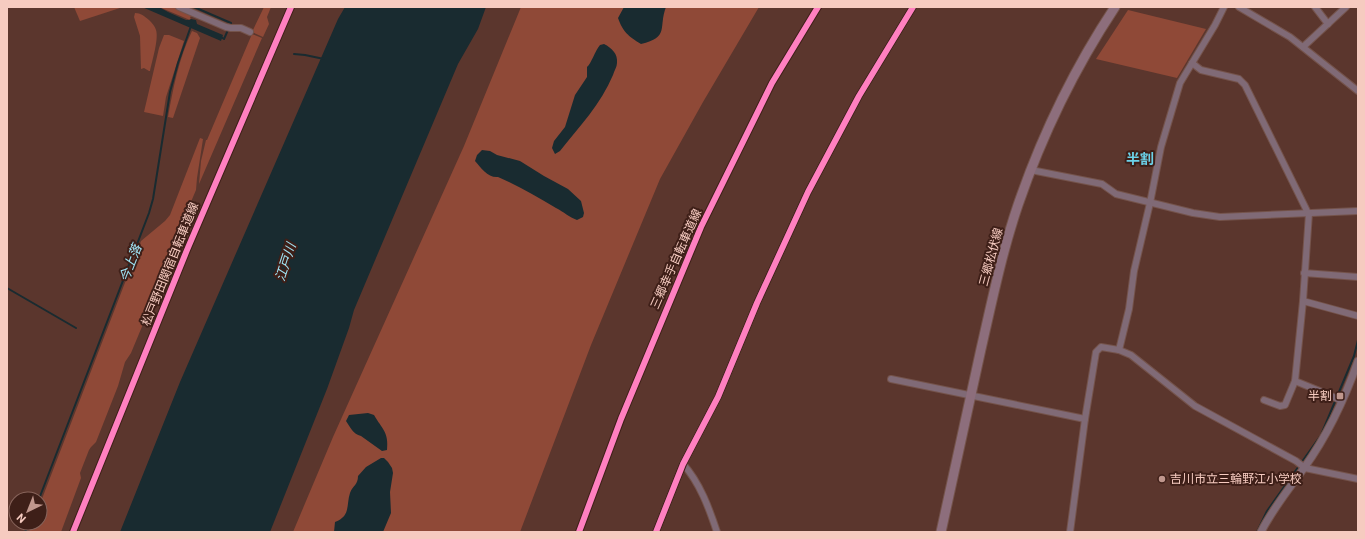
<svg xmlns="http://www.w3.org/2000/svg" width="1365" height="539" viewBox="0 0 1365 539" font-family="Roboto,'Noto Sans JP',sans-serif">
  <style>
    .green { fill: #8f4937 }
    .water { fill: #192b30 }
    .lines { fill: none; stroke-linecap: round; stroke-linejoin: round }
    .stream { stroke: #192b30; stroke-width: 2 }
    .minor-casing { stroke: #74534b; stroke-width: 8 }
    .tertiary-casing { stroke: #74534b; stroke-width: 9 }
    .primary-casing { stroke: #74534b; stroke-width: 11 }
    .minor { stroke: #806a76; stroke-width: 6 }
    .tertiary { stroke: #806a76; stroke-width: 7 }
    .primary { stroke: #8d6e7c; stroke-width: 9 }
    .cycleway-casing { stroke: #3e1f18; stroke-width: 8 }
    .cycleway { stroke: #ff80c0; stroke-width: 6 }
    .poi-dot { fill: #c0978d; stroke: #3e1f18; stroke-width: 1.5 }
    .labels { text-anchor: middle; stroke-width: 4; stroke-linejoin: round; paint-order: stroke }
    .street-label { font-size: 12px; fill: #f6cbc0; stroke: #3e1f18 }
    .poi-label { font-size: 12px; fill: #f6cbc0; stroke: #3e1f18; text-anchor: end }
    .water-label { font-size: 13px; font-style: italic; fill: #a0e7f8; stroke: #3e1f18 }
    .quarter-label { font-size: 14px; font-weight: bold; fill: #6cd2e9; stroke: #3e1f18 }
  </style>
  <rect width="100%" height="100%" fill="#5b362d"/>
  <g class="green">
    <path d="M 74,7 L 123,7 L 80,21 Z"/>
    <path d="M 159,7 L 175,7 L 194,15 L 193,17 L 191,16 L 190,18 L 191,19 L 190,20 Z"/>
    <path d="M 264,7 L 271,7 L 267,17 L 269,24 L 263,37 L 252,32 Z"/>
    <path d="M 521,7 L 759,7 L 703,102 L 660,179 L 591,345 L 520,532 L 293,532 L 333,437 L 464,146 Z"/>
    <path d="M 1128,10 L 1206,29 L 1177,78 L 1096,59 Z"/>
    <path d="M 135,13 C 141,13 144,16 149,20 C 152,23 155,26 156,30 C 159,39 152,61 150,71 L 149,71 L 144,68 L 141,69 L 140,36 L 134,17 Z"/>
    <path d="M 192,31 L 197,33 L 200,38 L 173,118 L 168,117 C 173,88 179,58 192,31 Z"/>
    <path d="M 252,34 L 262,38 L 199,184 L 201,161 L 206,140 L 207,140 Z"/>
    <path d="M 164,35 L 169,35 L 184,41 L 166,97 L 163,116 L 144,112 L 159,48 Z"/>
    <path d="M 200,138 L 203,139 L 197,178 L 196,190 L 159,277 L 161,281 L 131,353 L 125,362 L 118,386 L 96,442 L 91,447 L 89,450 L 80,473 L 81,478 L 61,532 L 29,532 L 32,523 L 40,523 L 40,504 L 141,241 L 165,221 L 170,215 Z"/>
  </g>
  <g class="water">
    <path d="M 142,7 L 159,7 L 168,12 L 186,20 L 189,20 L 191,19 L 196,20 L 197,24 L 223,35 L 221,41 Z"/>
    <path d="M 345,7 L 486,7 L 478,29 L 458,64 L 354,310 L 349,328 L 327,389 L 270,532 L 120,532 L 180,382 L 338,19 Z"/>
    <path d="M 624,7 L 666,7 C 658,28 670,37 641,44 C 628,36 623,32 618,18 Z"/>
    <path d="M 604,44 C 612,48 618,54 617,63 C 617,67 614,71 613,75 C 601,104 579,127 560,151 L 555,154 L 552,148 L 554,141 L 565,127 L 575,95 L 587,77 L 587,67 C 591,64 595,51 600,45 Z"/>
    <path d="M 482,150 L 490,151 L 497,155 L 520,161 L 544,176 L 568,189 L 581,201 L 584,213 L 583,217 L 577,220 C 569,217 564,212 556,208 C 537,197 519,186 498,177 C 488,178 481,168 475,161 L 477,155 Z"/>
    <path d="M 368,413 L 374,415 C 382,429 389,432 387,450 L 382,451 L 361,436 C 353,434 350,427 346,421 L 349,415 Z"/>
    <path d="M 381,458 L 384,458 L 388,462 L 392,468 L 393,473 L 390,492 L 391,513 L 383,532 L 334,532 L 335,522 C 351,516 346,505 350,493 C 353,485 358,485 358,476 L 366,467 Z"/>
  </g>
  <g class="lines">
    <g class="stream">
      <path d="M 194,7 L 231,23 L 224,39 L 221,37"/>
      <path d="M 294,54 L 305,55 L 324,59"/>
      <path d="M 7,288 L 76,328"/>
      <path d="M 39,499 L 149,213 L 153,199 L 170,92 L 178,63 L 191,26"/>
      <path d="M 25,532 L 29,523"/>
      <path d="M 1257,532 L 1267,511 L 1321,435 L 1354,356 L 1358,340"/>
    </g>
    <defs>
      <g id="minor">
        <path d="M 179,7 L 226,27 L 231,28 L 241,28 L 250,32"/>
        <path d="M 1239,7 L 1290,37 L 1358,91"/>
        <path d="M 1315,7 L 1328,24"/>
        <path d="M 1303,47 L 1346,7"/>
        <path d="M 1192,63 L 1201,70 L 1239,79 L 1245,85 L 1308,213"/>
        <path d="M 1031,170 L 1102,184 L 1116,194 L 1193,213 L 1220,217 L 1358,211"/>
        <path d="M 1304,273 L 1358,277"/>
        <path d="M 1303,301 L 1358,316"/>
        <path d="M 1119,350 L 1129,309 L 1134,271 L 1150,203 L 1161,147 L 1180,83 L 1215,25 L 1224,7"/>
        <path d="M 891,379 L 1085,419"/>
        <path d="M 1295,381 L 1327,394 L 1342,401"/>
        <path d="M 1264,400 L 1280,406 L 1285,405 L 1295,381 L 1303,301 L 1309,213"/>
        <path d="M 683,464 C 700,483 709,508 717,532"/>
        <path d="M 656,532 L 683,464 L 718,397 L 757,303 L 808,192 L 859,96 L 913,7"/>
        <path d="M 1070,532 L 1085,419 L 1096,352 L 1101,347 L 1119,350 L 1131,355 L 1195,406 L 1296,461 L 1305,468 L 1358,479"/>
      </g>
      <path id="tertiary" d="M 1261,532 C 1273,508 1289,489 1304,468 C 1327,436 1345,398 1358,361"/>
      <path id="primary" d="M 941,532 C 954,471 968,410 981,349 C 992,301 1002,252 1018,205 C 1042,135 1074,69 1115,7"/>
    </defs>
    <use href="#minor" class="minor-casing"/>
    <use href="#tertiary" class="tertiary-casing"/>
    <use href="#primary" class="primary-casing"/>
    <use href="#minor" class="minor"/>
    <use href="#tertiary" class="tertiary"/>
    <use href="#primary" class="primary"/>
    <defs>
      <g id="cycleway">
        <path d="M 73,532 L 187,250 L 291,7"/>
        <path d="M 579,532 L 621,419 L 701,227 L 772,83 L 818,7"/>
        <path d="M 656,532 L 683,464 L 718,397 L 757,303 L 808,192 L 859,96 L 913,7"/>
      </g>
    </defs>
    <use href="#cycleway" class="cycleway-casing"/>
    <use href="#cycleway" class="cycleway"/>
  </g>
  <g class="poi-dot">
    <rect x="1336" y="392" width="8" height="8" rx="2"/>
    <circle cx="1162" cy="479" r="4"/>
  </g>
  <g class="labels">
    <g class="street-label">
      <text transform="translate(991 257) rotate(-75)" y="4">三郷松伏線</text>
      <text transform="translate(676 259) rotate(-66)" y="4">三郷幸手自転車道線</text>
      <text transform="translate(170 264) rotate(-68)" y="4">松戸野田関宿自転車道線</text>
    </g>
    <g class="poi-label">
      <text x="1332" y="400">半割</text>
      <text x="1170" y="483" text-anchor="start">吉川市立三輪野江小学校</text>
    </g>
    <g class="water-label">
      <text transform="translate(285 262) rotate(-72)" y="5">江戸川</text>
      <text transform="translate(130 263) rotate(-69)" y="5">今上落</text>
    </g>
    <g class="quarter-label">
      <text x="1140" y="164">半割</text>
    </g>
  </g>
  <rect width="1365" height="539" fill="none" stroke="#f6cbc0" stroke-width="16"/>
  <g transform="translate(28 511) rotate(223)"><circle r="19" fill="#3e1f18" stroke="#88645b"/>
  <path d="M0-3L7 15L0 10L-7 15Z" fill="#c0978d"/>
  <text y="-6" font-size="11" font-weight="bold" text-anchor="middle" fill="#f6cbc0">N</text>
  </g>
</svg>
